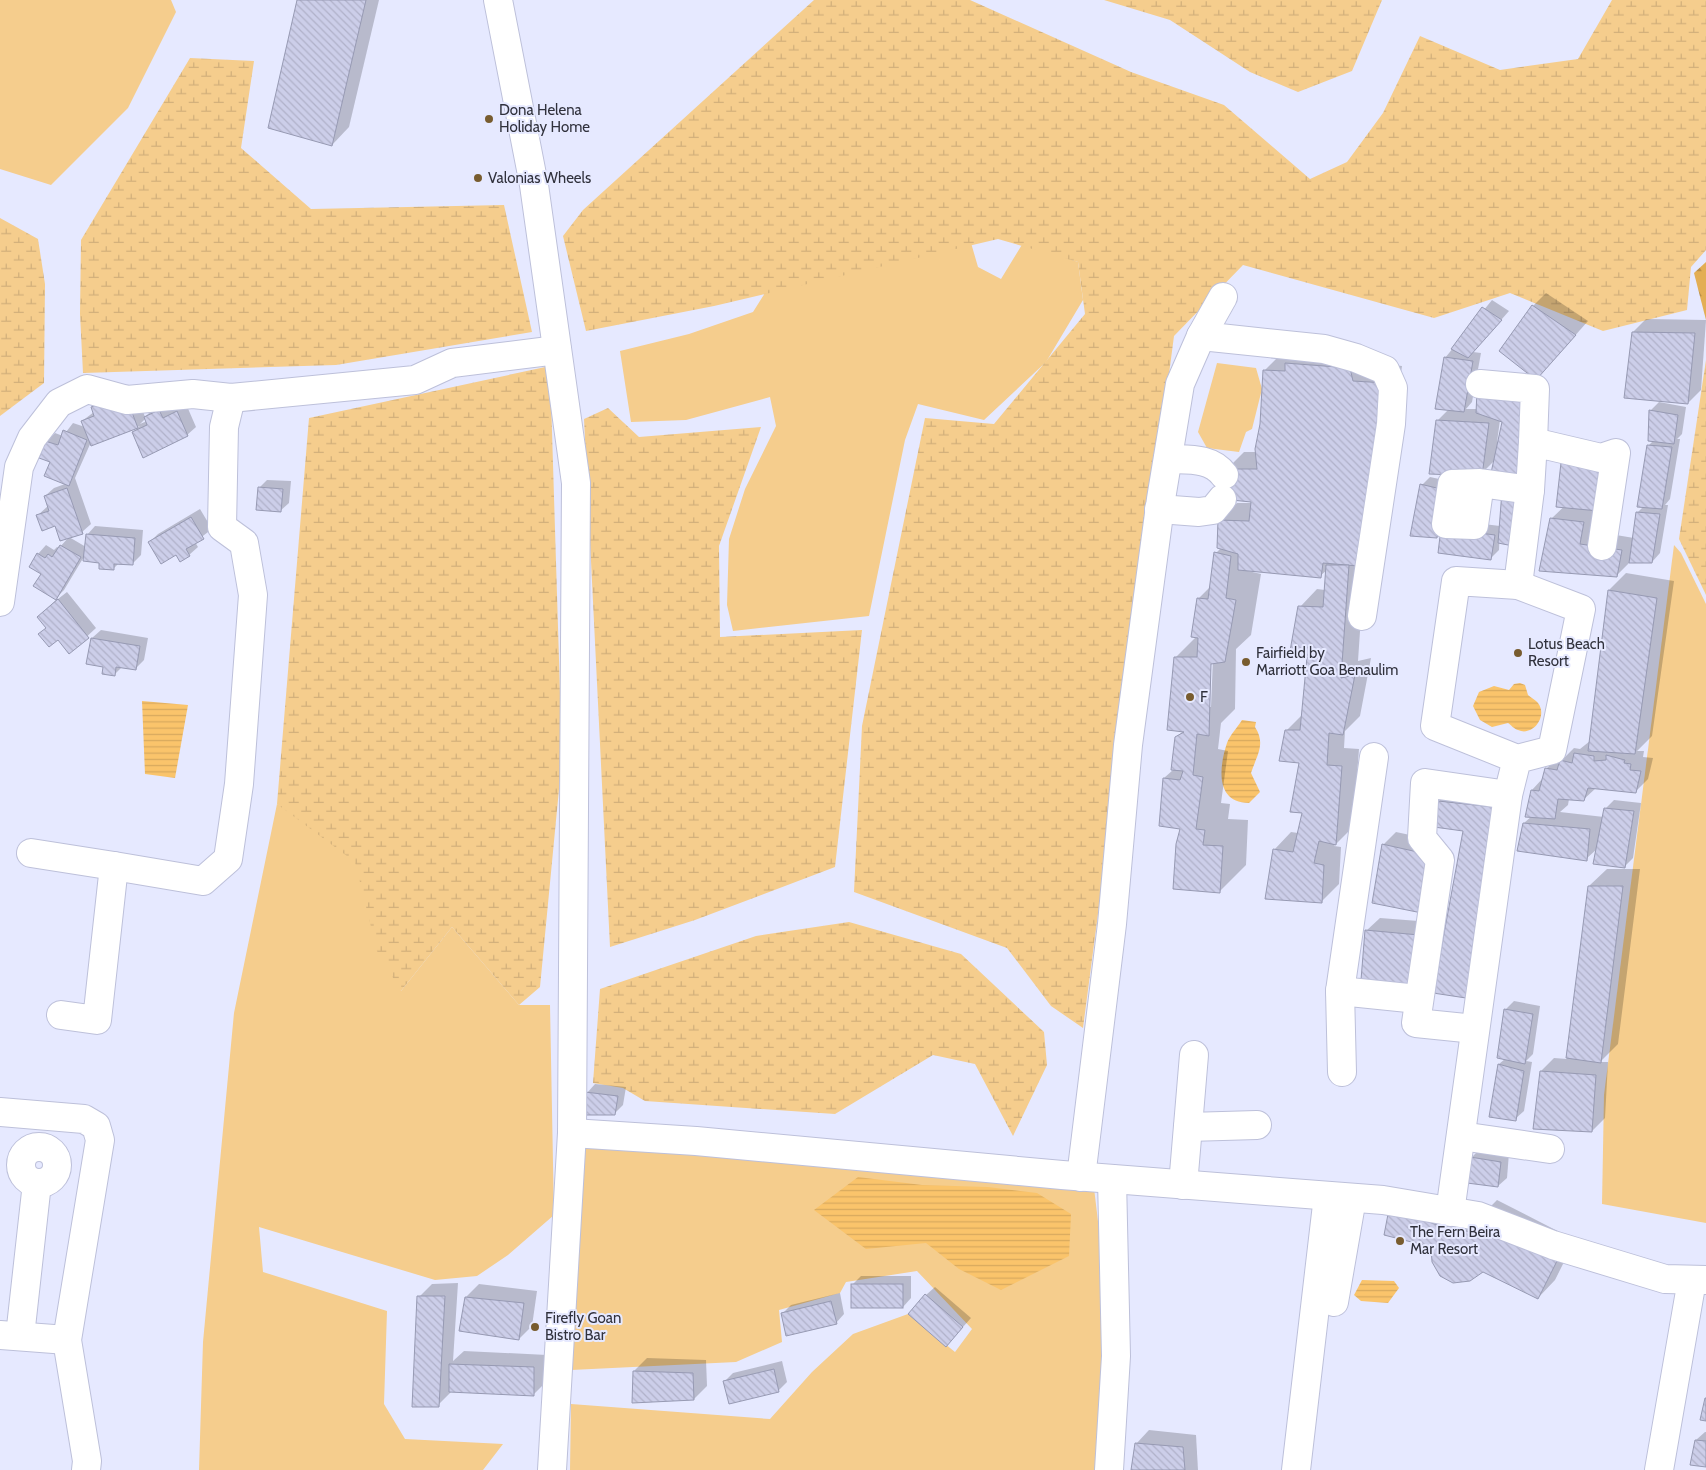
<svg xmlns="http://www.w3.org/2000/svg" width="1706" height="1470" viewBox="0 0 1706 1470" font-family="Cabin,sans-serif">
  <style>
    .grass { fill: #f5cd8d }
    .forest { fill: url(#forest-firs) }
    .wetland { fill: url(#wetland-marsh) }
    .water { fill: url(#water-rules) }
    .shadow { fill: #0003; fill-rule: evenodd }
    .building { fill: url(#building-back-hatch); stroke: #979ab3 }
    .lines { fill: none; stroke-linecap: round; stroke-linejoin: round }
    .minor-casing { stroke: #bdc0da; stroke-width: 30 }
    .minor { stroke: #fff; stroke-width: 28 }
    .poi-dot { fill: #785c2f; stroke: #e6e9ff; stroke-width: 2 }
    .labels { text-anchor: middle; stroke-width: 4; stroke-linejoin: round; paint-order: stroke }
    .poi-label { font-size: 15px; fill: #30313c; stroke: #e6e9ff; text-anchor: start }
  </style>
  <defs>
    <pattern id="forest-firs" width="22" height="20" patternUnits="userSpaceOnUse" patternTransform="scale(1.25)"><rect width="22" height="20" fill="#e3ae54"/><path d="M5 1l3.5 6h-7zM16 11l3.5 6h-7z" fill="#b88e47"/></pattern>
    <pattern id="wetland-marsh" width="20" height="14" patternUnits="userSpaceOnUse" patternTransform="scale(1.25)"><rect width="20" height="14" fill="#f5cd8d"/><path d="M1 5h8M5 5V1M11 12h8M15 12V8" fill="none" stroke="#d2b07b"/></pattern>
    <pattern id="water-rules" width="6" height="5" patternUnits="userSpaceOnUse" patternTransform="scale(1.25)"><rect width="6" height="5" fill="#fac46b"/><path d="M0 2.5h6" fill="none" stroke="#d7a95e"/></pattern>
    <pattern id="building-back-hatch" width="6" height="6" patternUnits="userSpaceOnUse" patternTransform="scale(1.25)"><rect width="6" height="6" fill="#cccee9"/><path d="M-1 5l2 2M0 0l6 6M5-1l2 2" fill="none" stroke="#b0b1c9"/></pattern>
  </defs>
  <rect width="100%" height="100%" fill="#e6e9ff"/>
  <g class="grass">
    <path d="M 0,0 L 171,0 L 176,12 L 128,108 L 51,185 L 0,169 Z"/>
    <path d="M 967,229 L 978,267 L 1001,279 L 1023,243 L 1078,262 L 1083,300 L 1046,362 L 984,420 L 918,404 L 905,440 L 869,616 L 733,631 L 727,605 L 729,539 L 745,489 L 776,426 L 770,397 L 686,420 L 631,422 L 620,351 L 689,334 L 753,312 L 787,258 Z"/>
    <path d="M 1217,363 L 1256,368 L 1262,389 L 1252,429 L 1246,432 L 1239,452 L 1207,448 L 1198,432 Z"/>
    <path d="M 1674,545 L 1681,553 L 1706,604 L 1706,1223 L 1602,1204 L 1604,1095 Z"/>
    <path d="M 277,804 L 336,832 L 381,869 L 401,991 L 452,927 L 519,1005 L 550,1005 L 554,1215 L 508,1255 L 477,1276 L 435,1280 L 259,1227 L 263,1272 L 387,1311 L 384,1404 L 405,1439 L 503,1444 L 483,1470 L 199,1470 L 203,1342 L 234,1013 Z"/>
    <path d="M 581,1144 L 1094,1188 L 1103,1263 L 1100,1470 L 570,1470 L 571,1404 L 770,1419 L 812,1372 L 853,1334 L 908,1314 L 955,1352 L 972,1329 L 917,1271 L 846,1282 L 840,1293 L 779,1310 L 782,1342 L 736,1362 L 571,1370 Z"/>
  </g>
  <path class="forest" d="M 1706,262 L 1706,320 L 1694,273 Z"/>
  <g class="wetland">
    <path d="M 814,0 L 970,0 L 1131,72 L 1224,105 L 1310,179 L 1347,162 L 1383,113 L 1420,36 L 1500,70 L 1578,59 L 1612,0 L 1706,0 L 1706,250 L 1691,267 L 1687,310 L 1603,331 L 1510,293 L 1434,318 L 1243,265 L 1174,336 L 1083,1028 L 1051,1006 L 1007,948 L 854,892 L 862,726 L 925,418 L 994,424 L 1085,314 L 1078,262 L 998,239 L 714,306 L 586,331 L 563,236 L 583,210 Z"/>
    <path d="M 1104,0 L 1382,0 L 1352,71 L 1298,92 L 1250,72 L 1170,20 Z"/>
    <path d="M 190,58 L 254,61 L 241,148 L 311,209 L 504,205 L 532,332 L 336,365 L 83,373 L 80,314 L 81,240 Z"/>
    <path d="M 0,218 L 38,239 L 45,284 L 44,383 L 0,416 Z"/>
    <path d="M 1706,360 L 1706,595 L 1679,539 Z"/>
    <path d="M 550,366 L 562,758 L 540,987 L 519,1005 L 452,927 L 401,991 L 377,951 L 355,862 L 277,804 L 309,418 Z"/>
    <path d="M 608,408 L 639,437 L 761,427 L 719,546 L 720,637 L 862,630 L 835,867 L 695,920 L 610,947 L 584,419 Z"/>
    <path d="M 849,922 L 961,954 L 1044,1032 L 1047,1065 L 1013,1136 L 975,1064 L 933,1055 L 835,1114 L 645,1101 L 623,1088 L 593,1083 L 600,989 L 756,936 Z"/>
  </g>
  <g class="water">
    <path d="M 1520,683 L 1525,685 L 1528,695 C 1531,698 1536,700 1538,703 C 1548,716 1533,737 1518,730 C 1514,729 1511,725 1508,723 L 1492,727 L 1480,720 L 1473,706 L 1479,692 L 1494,686 L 1509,690 L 1514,684 Z"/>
    <path d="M 142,701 L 188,705 L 175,778 L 145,774 Z"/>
    <path d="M 1242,720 L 1256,722 L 1255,727 C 1266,744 1257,755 1251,773 L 1260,792 L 1249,803 C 1215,803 1219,767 1227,743 C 1230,735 1237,728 1242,720 Z"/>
    <path d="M 858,1177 L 922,1185 L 988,1187 L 1037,1193 L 1071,1214 L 1069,1256 L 1001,1290 L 959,1269 L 926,1243 L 866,1249 L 814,1210 Z"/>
    <path d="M 1362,1280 L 1394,1281 L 1399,1288 L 1388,1303 L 1361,1301 L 1354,1295 Z"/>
  </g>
  <g class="shadow">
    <path d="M 298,0 L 379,0 L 349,127 L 332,145 Z"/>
    <path d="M 1546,293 L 1588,321 L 1549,365 L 1533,306 Z"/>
    <path d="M 1492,300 L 1509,311 L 1473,352 L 1481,353 L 1472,402 L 1466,409 L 1477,409 L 1540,384 L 1495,460 L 1481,474 L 1437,421 L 1449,409 L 1445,358 ZM 1500,420 L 1504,421 L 1499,442 L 1497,442 Z"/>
    <path d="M 1646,319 L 1706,320 L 1701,390 L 1688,403 L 1633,332 Z"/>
    <path d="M 1282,353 L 1402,366 L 1375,547 L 1365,557 L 1358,661 L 1371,658 L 1360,716 L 1345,731 L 1344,748 L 1359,749 L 1353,827 L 1334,846 L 1341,847 L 1339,884 L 1321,902 L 1274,850 L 1291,832 L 1298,833 L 1304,812 L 1301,762 L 1286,731 L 1303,714 L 1308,656 L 1300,607 L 1317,589 L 1325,590 L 1327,570 L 1320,576 L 1248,571 L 1261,574 L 1251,635 L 1236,649 L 1235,709 L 1221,723 L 1218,749 L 1228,751 L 1221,803 L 1230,804 L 1228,819 L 1248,820 L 1246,865 L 1220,891 L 1181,828 L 1160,825 L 1164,778 L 1173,770 L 1176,738 L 1183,731 L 1175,658 L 1196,637 L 1198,599 L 1211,586 L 1216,553 L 1221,548 L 1219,520 L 1237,503 L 1252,503 L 1227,469 L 1244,452 L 1256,452 L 1261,424 L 1264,371 ZM 1210,658 L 1213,658 L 1211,707 L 1209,707 Z"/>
    <path d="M 137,394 L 145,417 L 154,408 L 167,402 L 171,410 L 186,404 L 196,427 L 187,435 L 133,432 L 140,426 L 92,445 L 91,442 L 75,478 L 91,524 L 82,532 L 69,537 L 86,547 L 87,535 L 95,526 L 143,530 L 141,555 L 132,564 L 119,563 L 113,569 L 85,555 L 64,590 L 56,598 L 58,599 L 67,592 L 96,628 L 70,652 L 38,617 L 57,599 L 35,586 L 42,574 L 38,554 L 46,545 L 54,550 L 57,547 L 59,548 L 69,537 L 56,524 L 38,515 L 48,506 L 45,496 L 54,488 L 65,484 L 51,461 L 46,442 L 55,433 L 63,436 L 73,423 L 85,427 L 82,421 L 94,412 L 92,407 L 100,399 ZM 146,418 L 147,421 L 140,424 Z"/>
    <path d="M 1659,402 L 1686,407 L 1682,434 L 1677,439 L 1680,439 L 1670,499 L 1665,505 L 1668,505 L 1660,553 L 1652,562 L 1630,562 L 1617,575 L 1541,569 L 1551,519 L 1622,451 L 1592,531 L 1634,538 L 1638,512 L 1644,506 L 1648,446 L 1654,440 L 1650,411 Z"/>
    <path d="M 1430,477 L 1453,482 L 1451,520 L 1500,526 L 1499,550 L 1491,558 L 1442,531 L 1437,537 L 1422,485 Z"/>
    <path d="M 267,480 L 291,481 L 289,503 L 280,511 L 259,488 Z"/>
    <path d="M 200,509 L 212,529 L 195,542 L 198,547 L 189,555 L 177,553 L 150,542 L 158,534 Z"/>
    <path d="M 1626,573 L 1674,581 L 1652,736 L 1637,751 L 1644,751 L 1643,757 L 1653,758 L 1648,779 L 1635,792 L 1596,788 L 1583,800 L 1569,799 L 1568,805 L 1560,812 L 1604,817 L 1605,809 L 1614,800 L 1641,803 L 1633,858 L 1624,867 L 1598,848 L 1586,859 L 1524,823 L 1532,816 L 1532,790 L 1543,778 L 1546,769 L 1559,756 L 1565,757 L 1574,748 L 1580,749 L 1590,741 L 1609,590 Z"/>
    <path d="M 101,630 L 148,638 L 144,660 L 135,669 L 122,667 L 114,675 L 105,666 L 92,638 Z"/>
    <path d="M 1457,784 L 1511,790 L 1483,980 L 1464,830 L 1439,801 Z"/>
    <path d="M 1396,832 L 1443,842 L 1435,898 L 1383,845 Z"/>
    <path d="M 1607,869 L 1640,869 L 1618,1044 L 1600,1062 L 1608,1062 L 1605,1118 L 1592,1131 L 1541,1071 L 1554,1058 L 1567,1059 L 1589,886 Z"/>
    <path d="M 1380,918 L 1431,922 L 1426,973 L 1366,931 Z"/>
    <path d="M 1514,1001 L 1540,1006 L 1533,1054 L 1526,1061 L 1532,1062 L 1524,1111 L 1515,1119 L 1491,1116 L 1499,1064 L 1505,1059 L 1505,1010 Z"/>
    <path d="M 595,1084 L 626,1087 L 623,1105 L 614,1114 L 587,1093 Z"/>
    <path d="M 1480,1149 L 1509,1153 L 1507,1178 L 1498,1186 L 1471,1158 Z"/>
    <path d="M 1497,1200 L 1575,1240 L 1555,1280 L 1538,1298 L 1390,1210 L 1483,1214 Z"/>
    <path d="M 861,1276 L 911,1276 L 911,1298 L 903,1307 L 852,1285 Z"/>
    <path d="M 458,1283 L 453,1361 L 464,1351 L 547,1355 L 546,1382 L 533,1395 L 452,1391 L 438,1405 L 419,1297 L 432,1284 Z"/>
    <path d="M 479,1284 L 537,1291 L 532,1326 L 519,1339 L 466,1297 Z"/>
    <path d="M 935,1287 L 971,1318 L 946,1346 L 926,1295 Z"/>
    <path d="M 840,1293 L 844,1314 L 836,1323 L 782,1314 L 791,1305 Z"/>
    <path d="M 647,1358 L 706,1360 L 707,1386 L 694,1399 L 634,1371 Z"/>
    <path d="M 782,1361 L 787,1382 L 778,1391 L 725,1381 L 733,1373 Z"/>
    <path d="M 1149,1430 L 1196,1435 L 1198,1470 L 1133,1470 L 1136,1444 Z"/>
    <path d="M 1705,1432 L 1706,1432 L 1706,1466 L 1696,1440 Z"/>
  </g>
  <g class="building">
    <path d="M 297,0 L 366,0 L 332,146 L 268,128 Z"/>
    <path d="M 1532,305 L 1576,335 L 1536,380 L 1499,351 Z"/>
    <path d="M 1482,307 L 1502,320 L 1468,358 L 1451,349 Z"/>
    <path d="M 1632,332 L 1695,333 L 1688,404 L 1624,398 Z"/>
    <path d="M 1444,357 L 1473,361 L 1464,412 L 1435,409 Z"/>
    <path d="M 1285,363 L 1350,368 L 1353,381 L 1386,383 L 1358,566 L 1323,563 L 1321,578 L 1238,570 L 1238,554 L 1217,548 L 1218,520 L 1249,521 L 1251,502 L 1222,499 L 1225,469 L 1257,469 L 1255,449 L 1260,424 L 1263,370 L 1285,371 Z"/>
    <path d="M 1477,391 L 1528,397 L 1521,476 L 1491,473 L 1502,422 L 1476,413 Z"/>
    <path d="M 107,401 L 128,402 L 138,428 L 91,446 L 81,421 L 94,416 L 91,407 Z"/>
    <path d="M 159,410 L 163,418 L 177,411 L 188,436 L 143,458 L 132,432 L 147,425 L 144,417 Z"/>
    <path d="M 1649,410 L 1678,415 L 1674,444 L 1648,441 Z"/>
    <path d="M 1436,420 L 1489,423 L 1482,476 L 1429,474 Z"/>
    <path d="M 63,430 L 87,440 L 69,486 L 44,476 L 50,462 L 39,458 L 45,441 L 58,445 Z"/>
    <path d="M 1647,445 L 1672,447 L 1662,509 L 1637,507 Z"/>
    <path d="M 1562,454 L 1609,464 L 1599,511 L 1556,507 Z"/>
    <path d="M 1420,484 L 1445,490 L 1437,538 L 1410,536 Z"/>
    <path d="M 258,487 L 283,489 L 281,512 L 256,510 Z"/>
    <path d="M 67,488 L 83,534 L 60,541 L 55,526 L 42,531 L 36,515 L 49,511 L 44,496 Z"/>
    <path d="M 1502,491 L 1518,494 L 1513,546 L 1498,543 Z"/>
    <path d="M 1636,512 L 1660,514 L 1652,563 L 1629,563 Z"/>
    <path d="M 191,517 L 204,539 L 186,549 L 190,556 L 180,562 L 176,555 L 161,564 L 148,542 Z"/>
    <path d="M 1550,518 L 1584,522 L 1580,544 L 1622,550 L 1617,577 L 1539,571 Z"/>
    <path d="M 1441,528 L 1495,535 L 1491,560 L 1438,553 Z"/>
    <path d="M 86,534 L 135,538 L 133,565 L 114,564 L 114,570 L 99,569 L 99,563 L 83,561 Z"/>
    <path d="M 60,545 L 81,557 L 56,600 L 33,586 L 41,574 L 29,567 L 37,553 L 45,558 L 48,554 L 52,557 Z"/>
    <path d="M 1214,552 L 1231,556 L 1226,598 L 1236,600 L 1225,662 L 1211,664 L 1209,736 L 1197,734 L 1193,775 L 1203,777 L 1196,829 L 1205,830 L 1203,845 L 1223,846 L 1220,893 L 1173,889 L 1176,844 L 1180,829 L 1159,826 L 1163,778 L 1180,780 L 1183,771 L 1171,770 L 1175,737 L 1184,732 L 1167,730 L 1174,657 L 1197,657 L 1198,638 L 1191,637 L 1197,598 L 1208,599 Z"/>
    <path d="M 1326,565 L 1349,565 L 1341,678 L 1355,675 L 1343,735 L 1329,733 L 1327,765 L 1342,766 L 1336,845 L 1319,841 L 1314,863 L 1324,865 L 1322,903 L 1265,899 L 1273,849 L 1293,852 L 1302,813 L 1290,812 L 1299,763 L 1279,761 L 1285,730 L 1300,730 L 1307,657 L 1290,651 L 1298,606 L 1323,607 Z"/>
    <path d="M 1608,590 L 1657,598 L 1635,754 L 1588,751 Z"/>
    <path d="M 58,599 L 89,638 L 69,654 L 58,640 L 49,647 L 38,634 L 46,628 L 37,617 Z"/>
    <path d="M 91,638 L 140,646 L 136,670 L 116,667 L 115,676 L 102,674 L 103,667 L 86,664 Z"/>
    <path d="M 1574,753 L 1594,756 L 1594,761 L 1606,760 L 1606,755 L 1625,760 L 1624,763 L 1631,764 L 1630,770 L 1641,771 L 1636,793 L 1588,788 L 1584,801 L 1558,799 L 1555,819 L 1525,817 L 1531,790 L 1539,791 L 1545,768 L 1557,770 L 1560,760 L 1572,763 Z"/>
    <path d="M 1438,801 L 1494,807 L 1466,998 L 1433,993 L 1463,831 L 1434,827 Z"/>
    <path d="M 1604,808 L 1634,811 L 1625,868 L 1593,864 Z"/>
    <path d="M 1523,823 L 1590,829 L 1587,861 L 1517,851 Z"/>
    <path d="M 1382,844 L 1431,855 L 1422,913 L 1372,903 Z"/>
    <path d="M 1588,886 L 1623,886 L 1601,1063 L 1566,1058 Z"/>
    <path d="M 1365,930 L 1419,935 L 1413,988 L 1361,980 Z"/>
    <path d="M 1504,1009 L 1533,1014 L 1525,1064 L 1497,1058 Z"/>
    <path d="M 1498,1064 L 1524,1071 L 1516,1121 L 1489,1117 Z"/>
    <path d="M 1540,1071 L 1596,1075 L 1592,1132 L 1533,1129 Z"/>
    <path d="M 585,1092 L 618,1096 L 615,1115 L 585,1115 Z"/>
    <path d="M 1470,1157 L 1501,1162 L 1498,1187 L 1467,1183 Z"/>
    <path d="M 1389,1209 L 1450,1229 L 1473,1232 L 1478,1216 L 1559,1257 L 1538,1299 L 1483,1272 L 1470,1281 L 1453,1283 L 1440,1276 L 1432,1262 L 1431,1247 L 1384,1235 Z"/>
    <rect x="851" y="1284" width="52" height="24"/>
    <path d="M 925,1294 L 963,1327 L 946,1347 L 908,1314 Z"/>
    <path d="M 417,1296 L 445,1296 L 439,1407 L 412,1407 Z"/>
    <path d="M 465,1297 L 524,1303 L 519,1340 L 459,1331 Z"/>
    <path d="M 831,1301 L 837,1324 L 786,1336 L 781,1313 Z"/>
    <path d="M 449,1364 L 534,1367 L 534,1396 L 449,1392 Z"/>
    <path d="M 774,1369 L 779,1392 L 729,1404 L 723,1381 Z"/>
    <path d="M 633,1371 L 693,1373 L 694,1400 L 632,1403 Z"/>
    <path d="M 1705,1398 L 1706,1398 L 1706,1421 L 1700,1420 Z"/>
    <path d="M 1695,1440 L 1706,1441 L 1706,1467 L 1690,1465 Z"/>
    <path d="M 1135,1443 L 1183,1447 L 1185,1470 L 1131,1470 Z"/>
  </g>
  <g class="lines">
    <defs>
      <g id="minor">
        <path d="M 498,0 L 534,185 L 576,483 L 572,1133 L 552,1470"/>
        <path d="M 1201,336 L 1324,349 L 1356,358 L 1385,370 L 1393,388 L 1391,424 L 1362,616"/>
        <path d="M 1480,384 L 1535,389 L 1533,442"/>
        <path d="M 1168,459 C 1188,460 1211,457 1224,475"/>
        <path d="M 1480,483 L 1474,525 L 1446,524 L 1452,484 L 1480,483 L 1530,490"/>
        <path d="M 1159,509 L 1199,512 L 1213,510 L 1222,499"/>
        <path d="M 1518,585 L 1530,490 L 1533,442 L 1601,458 L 1616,453 L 1602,546"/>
        <path d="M 0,602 L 19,467 L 32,438 L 59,403 L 87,389 L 127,400 L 193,394 L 231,398 L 415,380 L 452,363 L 557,350"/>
        <path d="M 1374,757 L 1340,991 L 1418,999"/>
        <path d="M 31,853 L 114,866"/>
        <path d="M 1340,991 L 1342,1072"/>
        <path d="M 61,1015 L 97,1020 L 114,866 L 203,881 L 228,859 L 239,784 L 253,595 L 244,543 L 222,527 L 224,427 L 231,398"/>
        <path d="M 1475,1029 L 1416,1023 L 1440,860 L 1422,838 L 1425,783 L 1508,795"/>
        <path d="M 0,1112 L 84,1119 L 96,1126 L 100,1140 L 67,1340 L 87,1461 L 86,1470"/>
        <path d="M 1188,1127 L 1257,1125"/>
        <path d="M 572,1133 L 696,1141 L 1062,1175 L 1383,1200 L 1478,1216 L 1553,1245 L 1665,1279 L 1706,1280"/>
        <path d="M 1461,1136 L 1550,1149"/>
        <circle cx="39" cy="1165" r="18"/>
        <path d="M 1081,1177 L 1112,924 L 1128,745 L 1161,499 L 1180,384 L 1201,336 L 1223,297"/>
        <path d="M 1183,1185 L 1194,1055"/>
        <path d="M 1450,1212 L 1508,795 L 1517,759 L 1552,750 L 1581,609 L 1518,585 L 1456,581 L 1435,726 L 1517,759"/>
        <path d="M 1334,1302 L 1352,1198"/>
        <path d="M 0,1335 L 67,1340"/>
        <path d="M 20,1336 L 37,1183"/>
        <path d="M 1109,1470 L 1116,1356 L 1112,1179"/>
        <path d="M 1296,1470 L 1328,1196"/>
        <path d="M 1659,1470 L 1692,1280"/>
      </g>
    </defs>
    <use href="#minor" class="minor-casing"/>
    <use href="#minor" class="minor"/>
  </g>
  <g class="poi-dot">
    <circle cx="489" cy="119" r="5"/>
    <circle cx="478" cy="178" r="5"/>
    <circle cx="1518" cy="653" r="5"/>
    <circle cx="1246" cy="662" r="5"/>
    <circle cx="1190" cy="697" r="5"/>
    <circle cx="1400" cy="1241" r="5"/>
    <circle cx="535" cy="1327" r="5"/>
  </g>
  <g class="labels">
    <g class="poi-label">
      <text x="499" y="115">Dona Helena<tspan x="499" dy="17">Holiday Home</tspan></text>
      <text x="488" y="183">Valonias Wheels</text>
      <text x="1528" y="649">Lotus Beach<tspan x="1528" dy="17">Resort</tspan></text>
      <text x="1256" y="658">Fairfield by<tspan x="1256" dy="17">Marriott Goa Benaulim</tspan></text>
      <text x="1200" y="702">F</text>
      <text x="1410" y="1237">The Fern Beira<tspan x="1410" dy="17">Mar Resort</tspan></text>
      <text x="545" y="1323">Firefly Goan<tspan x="545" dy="17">Bistro Bar</tspan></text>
    </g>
  </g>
</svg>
